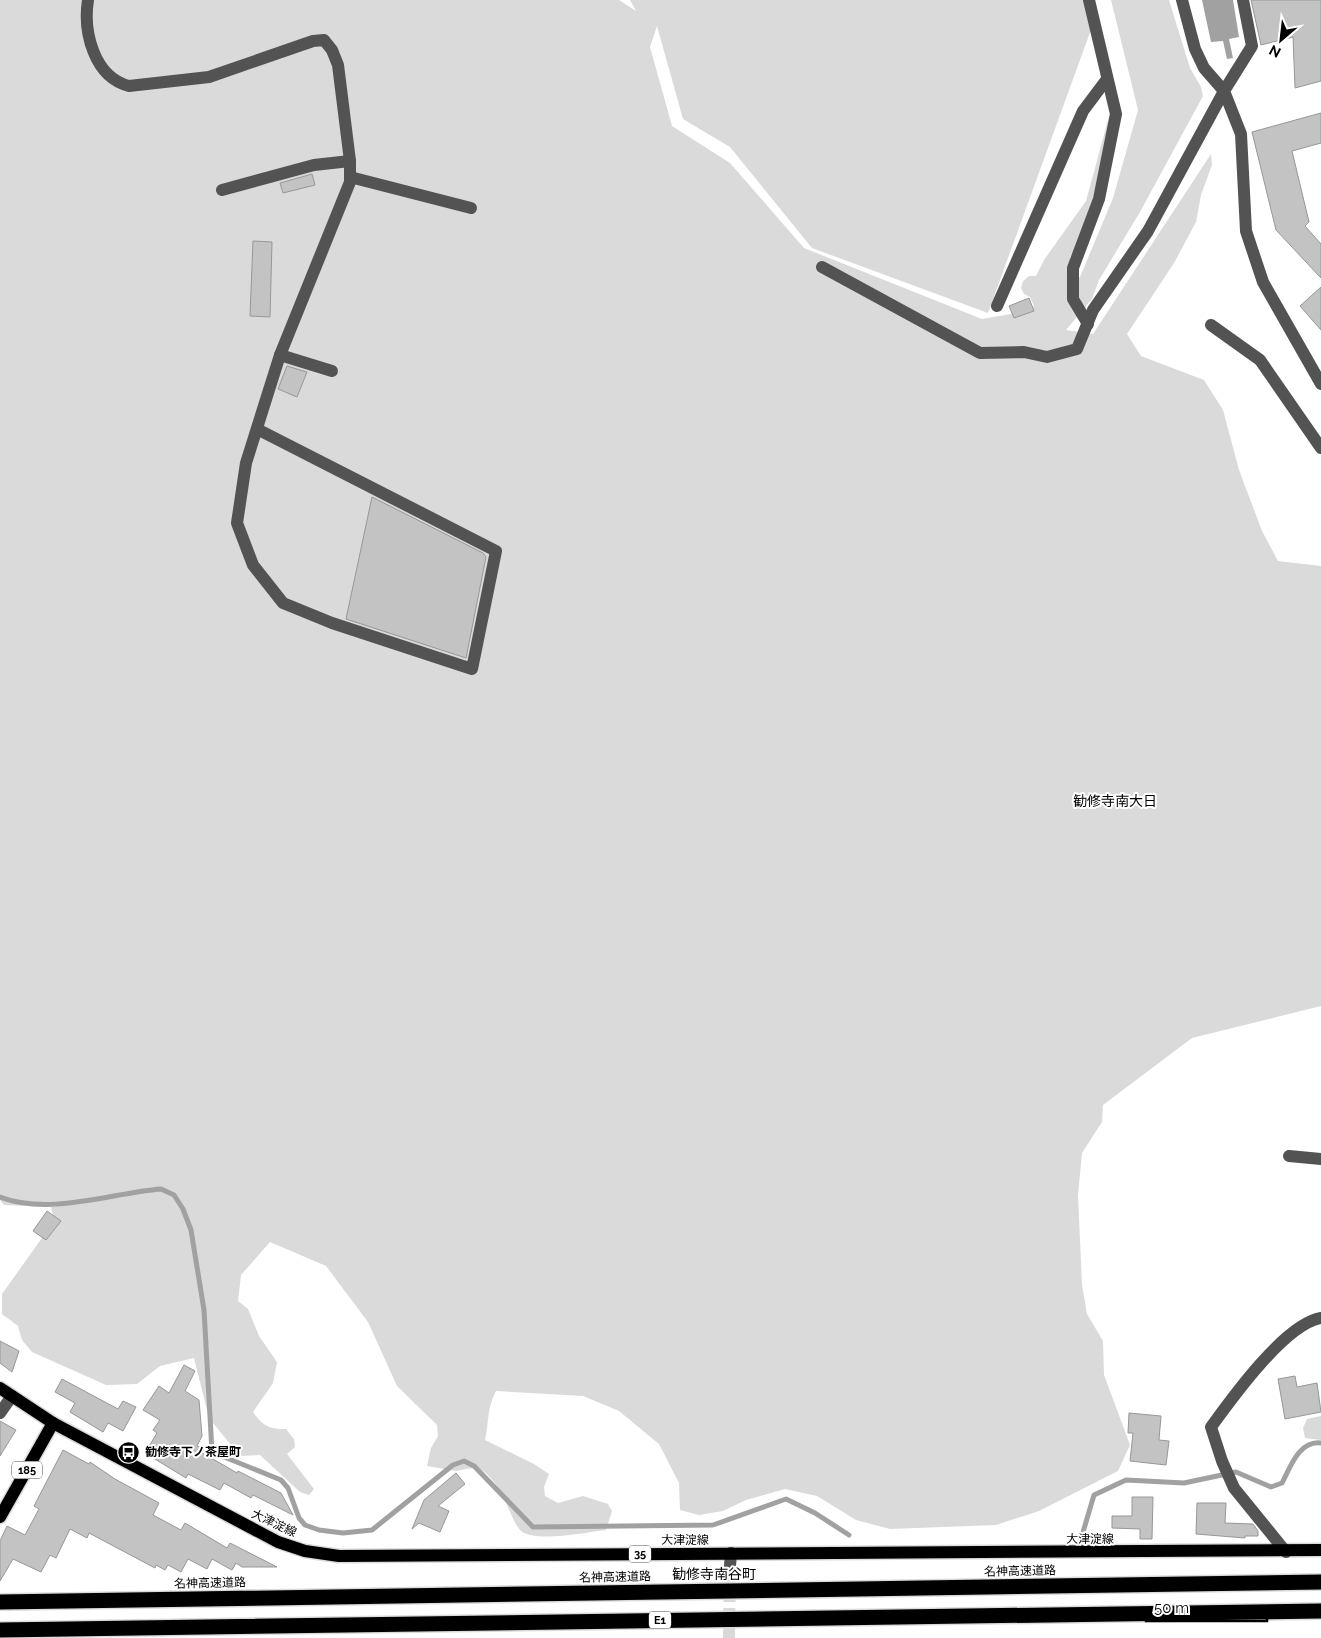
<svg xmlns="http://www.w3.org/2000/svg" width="1321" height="1638" viewBox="0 0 1321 1638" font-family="Raleway,'Noto Sans JP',sans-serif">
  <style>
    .green { fill: #dadada }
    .water { fill: #a1a1a1 }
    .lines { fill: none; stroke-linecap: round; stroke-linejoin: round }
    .stream { stroke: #a1a1a1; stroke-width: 5 }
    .building { fill: #c3c3c3; stroke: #979797 }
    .minor-tunnel { stroke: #d9d9d9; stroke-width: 12; stroke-dasharray: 12 6; stroke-linecap: butt }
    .major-casing { stroke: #dbdbdb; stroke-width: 15 }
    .highway-casing { stroke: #dbdbdb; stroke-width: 18 }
    .minor { stroke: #535353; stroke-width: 12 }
    .major { stroke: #000; stroke-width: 12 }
    .highway { stroke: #000; stroke-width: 15 }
    .labels { text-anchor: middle; stroke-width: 4; stroke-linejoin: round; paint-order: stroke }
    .shield { fill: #fff; stroke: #4c4c4c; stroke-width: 1 }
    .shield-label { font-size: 11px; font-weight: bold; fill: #000 }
    .poi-label { font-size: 12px; font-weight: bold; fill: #000; stroke: #fff; text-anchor: start }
    .street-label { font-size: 12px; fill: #000; stroke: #fff }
    .neighbourhood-label { font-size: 14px; fill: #000; stroke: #fff }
  </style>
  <rect width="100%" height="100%" fill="#fff"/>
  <g class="green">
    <path d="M 0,0 L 619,0 L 636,11 L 630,0 L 1088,0 L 1092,27 L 988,313 L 812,248 L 730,147 L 683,119 L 657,26 L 650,47 L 672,126 L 730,163 L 804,248 L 982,319 L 1028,311 L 1034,306 L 1030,297 L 1024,294 L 1021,288 L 1023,281 L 1029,276 L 1036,276 L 1044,260 L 1086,201 L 1111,109 L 1116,110 L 1084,233 L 1070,257 L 1070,280 L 1080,277 L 1113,198 L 1138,110 L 1111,0 L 1169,0 L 1190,68 L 1201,87 L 1203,96 L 1140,212 L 1099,280 L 1092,299 L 1066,330 L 1093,334 L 1211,154 L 1212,165 L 1201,195 L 1196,222 L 1174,263 L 1127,334 L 1141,356 L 1204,380 L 1223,410 L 1239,470 L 1262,531 L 1278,561 L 1321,566 L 1321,1006 L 1192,1038 L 1103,1105 L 1102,1122 L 1082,1153 L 1078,1195 L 1082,1285 L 1087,1314 L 1103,1341 L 1104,1375 L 1130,1445 L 1118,1471 L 1039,1511 L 996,1525 L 890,1529 L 856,1520 L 817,1496 L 785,1489 L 746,1500 L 723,1511 L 699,1515 L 680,1510 L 679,1483 L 659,1444 L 619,1411 L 583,1396 L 496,1391 C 487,1407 489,1422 485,1440 L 534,1464 L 549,1474 L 544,1487 L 545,1496 L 558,1503 L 583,1496 L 608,1504 L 612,1511 L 606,1530 C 587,1532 536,1543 521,1531 C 517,1527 513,1519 511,1514 C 501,1492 498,1482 478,1467 L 456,1471 L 427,1466 L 431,1448 L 438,1436 L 437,1425 L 397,1386 L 368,1322 L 326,1266 L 270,1242 L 241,1275 L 238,1301 L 248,1309 L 259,1336 L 277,1362 L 273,1383 L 253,1412 C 263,1426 269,1429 286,1429 L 294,1439 L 295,1447 L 287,1454 L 314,1489 L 309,1495 L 300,1492 L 260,1455 L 240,1456 L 209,1418 L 194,1358 L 160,1366 L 137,1384 L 106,1385 L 32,1352 L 22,1340 L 18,1326 L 2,1314 L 2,1294 L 54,1221 L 51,1207 L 4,1205 L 0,1200 Z"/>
    <path d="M 1321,1416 L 1321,1440 L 1305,1438 L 1303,1428 L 1307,1419 Z"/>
  </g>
  <path class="water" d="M 1202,0 L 1233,0 L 1239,37 L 1229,39 L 1233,58 L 1227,59 L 1223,41 L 1211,42 Z"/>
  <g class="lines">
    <g class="stream">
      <path d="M 0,1197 C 50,1216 111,1193 161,1189 L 174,1195 L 183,1209 L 191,1230 L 204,1310 L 212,1452 L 281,1480 L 288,1488 L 299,1518 L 305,1525 L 319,1530 L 343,1533 L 372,1530 L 453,1465 L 464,1461 L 474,1466 L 533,1527 L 713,1525 L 786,1499 L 815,1513 L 849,1535"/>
      <path d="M 1081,1539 L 1094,1495 L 1126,1480 L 1184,1483 L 1236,1472 L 1271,1487 L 1282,1483 C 1290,1468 1299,1440 1321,1443"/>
    </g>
  </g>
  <g class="building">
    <path d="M 1251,0 L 1321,0 L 1321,81 L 1295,88 L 1293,37 L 1261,45 Z"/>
    <path d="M 1321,113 L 1321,143 L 1292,151 L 1309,222 L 1305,226 L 1321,244 L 1321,278 L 1276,230 L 1252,132 Z"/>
    <path d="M 312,174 L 315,185 L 283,193 L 280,183 Z"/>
    <path d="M 253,241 L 272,242 L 270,317 L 250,316 Z"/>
    <path d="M 1321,287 L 1321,330 L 1300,306 Z"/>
    <path d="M 1029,298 L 1034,311 L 1014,318 L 1009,306 Z"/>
    <path d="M 287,366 L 307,372 L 297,397 L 278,389 Z"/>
    <path d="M 372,497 L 483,553 L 486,557 L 466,658 L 346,619 Z"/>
    <path d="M 47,1211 L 61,1221 L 46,1240 L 33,1231 Z"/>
    <path d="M 0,1341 L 19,1351 L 12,1372 L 0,1363 Z"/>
    <path d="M 184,1365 L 195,1371 L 185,1391 L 199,1400 L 202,1436 L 197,1446 L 203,1448 L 201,1452 L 237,1473 L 238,1471 L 281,1493 L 293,1515 L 253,1495 L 251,1498 L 224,1483 L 220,1490 L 188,1474 L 186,1478 L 145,1453 L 157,1433 L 153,1430 L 160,1420 L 143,1410 L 159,1386 L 169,1393 Z"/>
    <path d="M 1295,1376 L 1297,1387 L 1317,1383 L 1321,1412 L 1285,1419 L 1278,1379 Z"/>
    <path d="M 62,1379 L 118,1409 L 123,1401 L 136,1407 L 123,1431 L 108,1423 L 103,1432 L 70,1412 L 75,1403 L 55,1392 Z"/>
    <path d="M 1129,1413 L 1161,1416 L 1159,1440 L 1169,1441 L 1166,1465 L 1130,1461 L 1133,1433 L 1128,1433 Z"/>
    <path d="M 0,1421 L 16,1430 L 0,1456 Z"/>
    <path d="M 63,1450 L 89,1464 L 90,1462 L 115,1479 L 159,1503 L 153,1515 L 181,1530 L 185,1523 L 227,1548 L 230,1543 L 277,1567 L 242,1567 L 236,1563 L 232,1570 L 212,1559 L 207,1569 L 188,1559 L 181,1572 L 168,1565 L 165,1570 L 156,1565 L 155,1568 L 89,1533 L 87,1538 L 70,1529 L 56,1558 L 50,1555 L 41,1572 L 13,1559 L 0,1581 L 0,1541 L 7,1526 L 25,1535 L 39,1509 L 34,1506 Z"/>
    <path d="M 456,1473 L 465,1484 L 438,1506 L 449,1511 L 440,1532 L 419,1523 L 412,1529 L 424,1500 Z"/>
    <path d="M 1132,1497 L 1153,1497 L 1152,1539 L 1140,1539 L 1140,1529 L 1112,1528 L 1112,1516 L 1132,1516 Z"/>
    <path d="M 1197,1503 L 1226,1503 L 1225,1523 L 1253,1524 L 1258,1531 L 1258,1536 L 1245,1536 L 1245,1538 L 1196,1534 Z"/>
  </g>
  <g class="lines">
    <path class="minor-tunnel" d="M 729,1638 L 730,1566"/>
    <defs>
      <g id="major">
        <path d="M 0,1388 L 53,1423 L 278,1542 L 305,1551 L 339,1556 L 1321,1550"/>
        <path d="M 0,1517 L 53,1423"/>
      </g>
      <g id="highway">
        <path d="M 0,1602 L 1321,1582"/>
        <path d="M 0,1630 L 1321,1611"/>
      </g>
    </defs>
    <use href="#major" class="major-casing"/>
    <use href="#highway" class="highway-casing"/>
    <g class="minor">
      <path d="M 88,0 C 83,32 94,77 129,86 L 209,77 L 313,41 L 324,40 L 332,50 L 338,65 L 350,161 L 350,182 L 280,355 L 246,463 L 237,523 L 253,565 L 283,603 L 332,623 L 472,669 L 496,551 L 257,429"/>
      <path d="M 1243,0 L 1252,46 L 1224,91 L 1241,134 L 1246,231 L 1263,282 L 1321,384"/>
      <path d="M 350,177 L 471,208"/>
      <path d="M 222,190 L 314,165 L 350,161"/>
      <path d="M 822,267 L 980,353 L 1024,352 L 1047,357 L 1077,349 L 1093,310 L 1148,231 L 1224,91 L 1204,68 L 1195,49 L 1182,0"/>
      <path d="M 997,306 L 1083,111 L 1107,79"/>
      <path d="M 1088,324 L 1073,299 L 1073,268 L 1099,199 L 1116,114 L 1089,0"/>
      <path d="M 1211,325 L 1260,360 L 1321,448"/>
      <path d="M 280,355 L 332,371"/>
      <path d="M 1289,1156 L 1321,1159"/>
      <path d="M 0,1413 L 12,1396"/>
      <path d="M 1286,1552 L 1234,1488 L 1222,1461 L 1211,1427 C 1232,1398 1285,1324 1321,1318"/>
      <path d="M 730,1566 L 731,1553"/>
    </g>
    <use href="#major" class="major"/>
    <use href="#highway" class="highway"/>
  </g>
  <defs>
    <symbol id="bus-disc" viewBox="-11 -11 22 22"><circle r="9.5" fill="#000" stroke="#fff"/><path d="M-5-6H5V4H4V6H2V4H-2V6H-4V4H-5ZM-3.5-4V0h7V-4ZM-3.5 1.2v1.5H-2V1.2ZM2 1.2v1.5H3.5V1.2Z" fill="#fff"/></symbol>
  </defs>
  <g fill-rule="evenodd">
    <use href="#bus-disc" x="116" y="1440" width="25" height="25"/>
  </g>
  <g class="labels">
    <g class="shield">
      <rect x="12" y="1461.5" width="30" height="17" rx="4"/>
      <rect x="629" y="1545.5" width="22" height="17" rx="4"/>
      <rect x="649" y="1611.5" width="22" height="17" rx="4"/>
    </g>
    <g class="shield-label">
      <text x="27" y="1474">185</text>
      <text x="640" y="1558">35</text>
      <text x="660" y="1624">E1</text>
    </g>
    <g class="poi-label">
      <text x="145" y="1456">勧修寺下ノ茶屋町</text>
    </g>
    <g class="street-label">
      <text transform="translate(274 1523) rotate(25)" y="4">大津淀線</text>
      <text x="1090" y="1543">大津淀線</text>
      <text x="685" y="1544">大津淀線</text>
      <text transform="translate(1020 1571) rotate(-1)" y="4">名神高速道路</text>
      <text transform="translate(615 1577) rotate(-1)" y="4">名神高速道路</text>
      <text transform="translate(210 1583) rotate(-1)" y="4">名神高速道路</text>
    </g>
    <g class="neighbourhood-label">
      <text x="1115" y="806">勧修寺南大日</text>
      <text x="714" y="1579">勧修寺南谷町</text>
    </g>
  </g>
  <g transform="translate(1281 40) rotate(208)" stroke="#ffffff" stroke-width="4" paint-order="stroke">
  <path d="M0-4L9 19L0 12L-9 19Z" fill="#000000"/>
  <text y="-8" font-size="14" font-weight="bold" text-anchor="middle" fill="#000000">N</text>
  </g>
  <path d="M1146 1613v8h121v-8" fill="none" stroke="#000000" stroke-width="2.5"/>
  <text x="1154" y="1613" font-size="15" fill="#000000" stroke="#ffffff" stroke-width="4" paint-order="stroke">50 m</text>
</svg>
